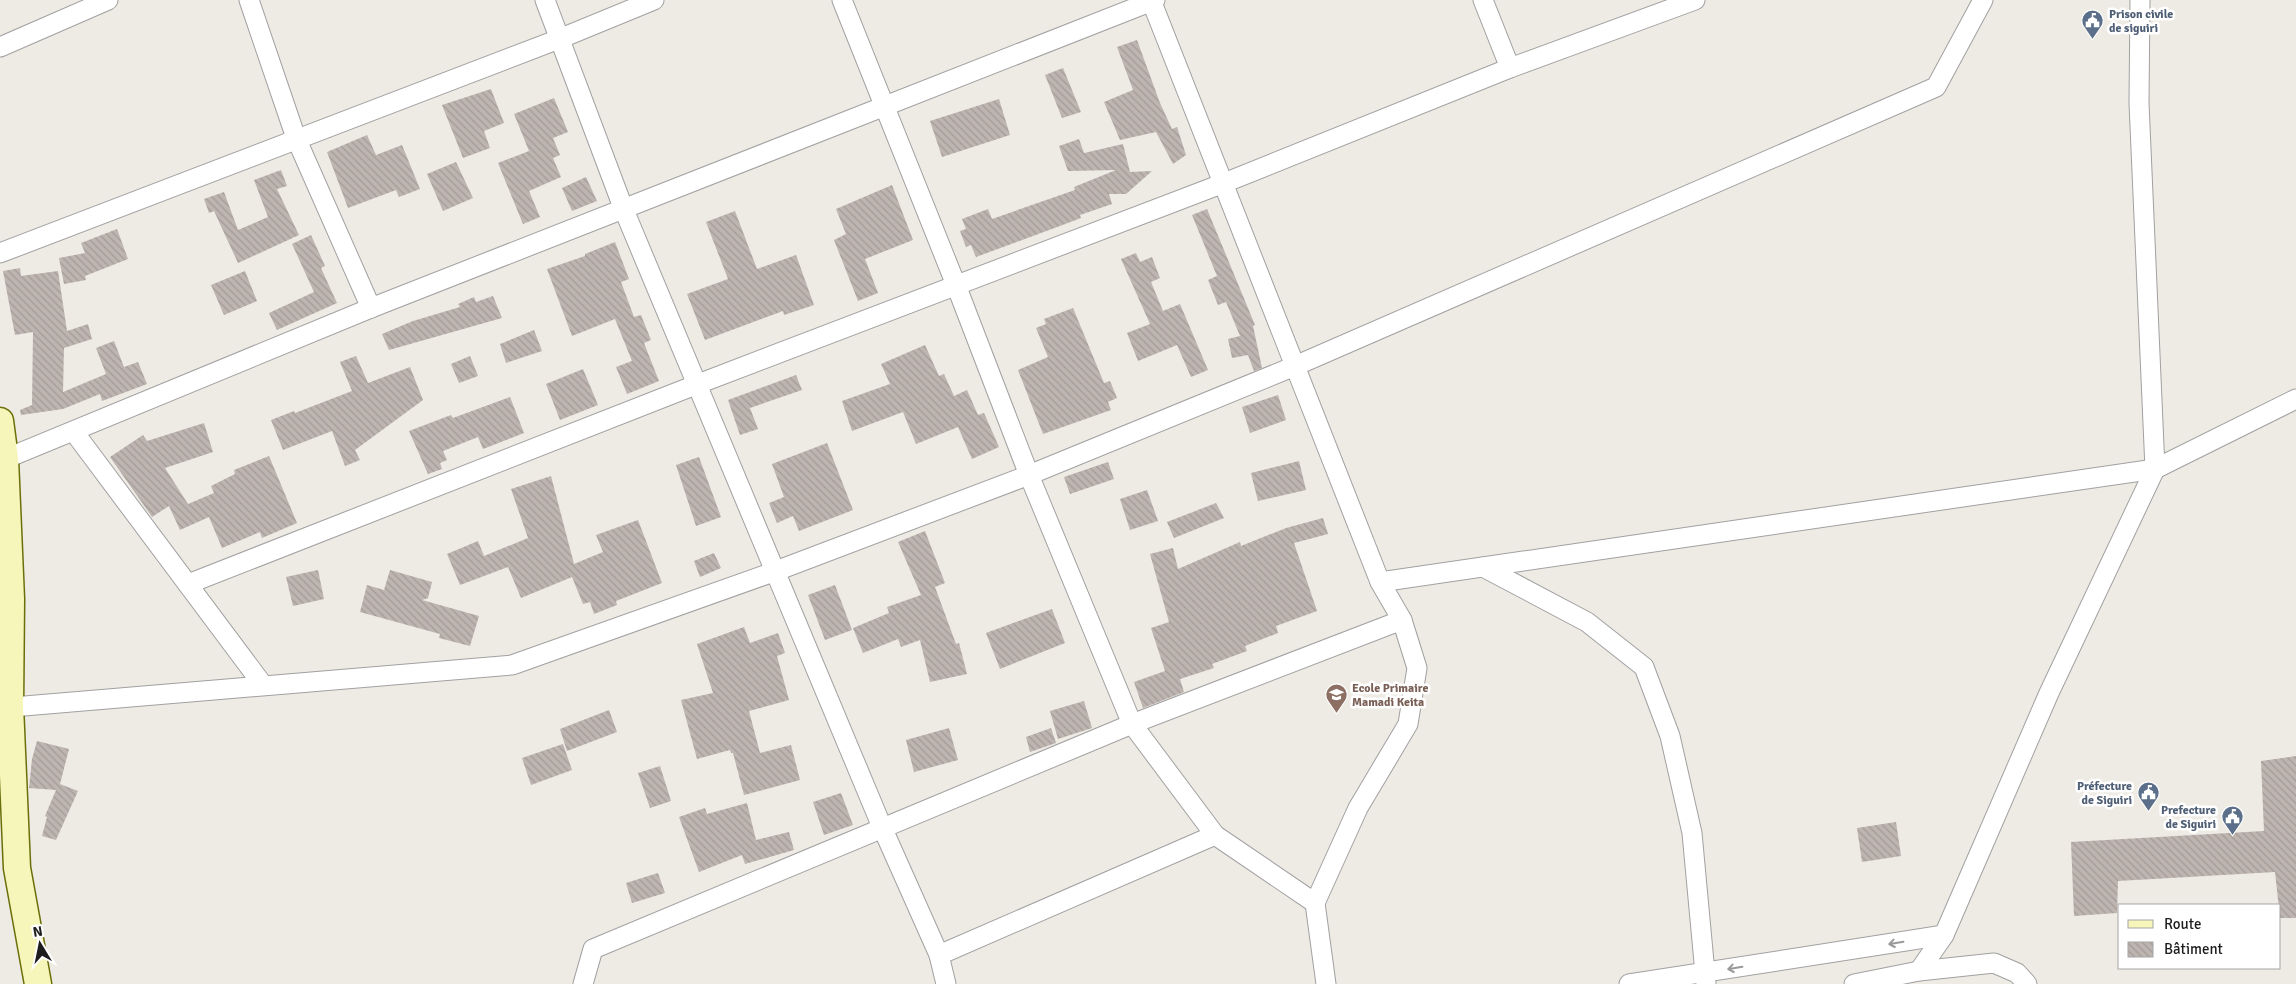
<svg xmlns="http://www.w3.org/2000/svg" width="2296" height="984" viewBox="0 0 2296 984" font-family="Signika,sans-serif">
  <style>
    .building { fill: url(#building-back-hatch) }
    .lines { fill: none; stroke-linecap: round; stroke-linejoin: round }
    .street-casing { stroke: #a1a1a1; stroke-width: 21 }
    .secondary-casing { stroke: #6b6f0a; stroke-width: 29 }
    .street { stroke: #fff; stroke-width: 19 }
    .secondary { stroke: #f6f5ba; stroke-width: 26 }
    .oneway { stroke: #999 }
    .labels { text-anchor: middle; stroke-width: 5; stroke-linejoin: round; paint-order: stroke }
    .service-label { font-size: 12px; font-weight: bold; fill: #4e5e75; stroke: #fff; text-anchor: end }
    .education-label { font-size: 12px; font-weight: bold; fill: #785e54; stroke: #fff; text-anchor: start }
  </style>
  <defs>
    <pattern id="building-back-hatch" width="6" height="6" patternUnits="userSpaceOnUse" patternTransform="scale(1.25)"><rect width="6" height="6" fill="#beb5b0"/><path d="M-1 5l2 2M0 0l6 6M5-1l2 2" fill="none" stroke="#a39b97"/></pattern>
  </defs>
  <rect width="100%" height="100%" fill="#eeeae4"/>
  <g class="building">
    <path d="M 1137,40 L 1160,103 L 1172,129 L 1177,127 L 1186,155 L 1173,164 L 1156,132 L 1120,140 L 1104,102 L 1133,90 L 1117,47 Z"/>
    <path d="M 1063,68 L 1081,112 L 1062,118 L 1045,75 Z"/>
    <path d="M 491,89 L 504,123 L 484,131 L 490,148 L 463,158 L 442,105 Z"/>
    <path d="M 554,98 L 568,132 L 553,138 L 560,155 L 553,158 L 561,177 L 529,191 L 540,217 L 523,224 L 498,163 L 529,151 L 514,114 Z"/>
    <path d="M 999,99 L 1010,135 L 942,157 L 930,121 Z"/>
    <path d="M 367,135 L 376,155 L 402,145 L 420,189 L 399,197 L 396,190 L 348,208 L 327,152 Z"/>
    <path d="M 1079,139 L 1084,153 L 1123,144 L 1130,172 L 1152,171 L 1126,194 L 1109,194 L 1112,204 L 1080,215 L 1081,218 L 1060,226 L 976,257 L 971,245 L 966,247 L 960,231 L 966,229 L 962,219 L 988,209 L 992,219 L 1075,190 L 1074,187 L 1116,170 L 1068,171 L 1059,146 Z"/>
    <path d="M 456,162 L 473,198 L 443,211 L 427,174 Z"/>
    <path d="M 281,170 L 287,186 L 277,189 L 299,235 L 238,263 L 214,211 L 209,213 L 204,199 L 224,192 L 238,230 L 268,217 L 254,180 Z"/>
    <path d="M 586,177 L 597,201 L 572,211 L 562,188 Z"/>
    <path d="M 892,185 L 913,240 L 865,259 L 878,293 L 858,301 L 834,240 L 846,234 L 836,209 Z"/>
    <path d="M 1207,209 L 1255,325 L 1253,326 L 1262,368 L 1254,371 L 1248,355 L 1232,358 L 1228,339 L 1240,336 L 1226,302 L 1218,305 L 1208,280 L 1217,276 L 1192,215 Z"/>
    <path d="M 735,211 L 757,269 L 796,255 L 814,305 L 784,315 L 783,311 L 705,340 L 687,294 L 728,279 L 706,222 Z"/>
    <path d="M 117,229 L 128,259 L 85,276 L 86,280 L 64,284 L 59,258 L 85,253 L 81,243 Z"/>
    <path d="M 311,235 L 325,266 L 321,268 L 337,303 L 277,330 L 269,313 L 314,292 L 292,244 Z"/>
    <path d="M 615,242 L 629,279 L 621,282 L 634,317 L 641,315 L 651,340 L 644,343 L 659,381 L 627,394 L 616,367 L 632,361 L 615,319 L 572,336 L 547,269 L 585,256 L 585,254 Z"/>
    <path d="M 1136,253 L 1140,262 L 1152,257 L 1160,278 L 1151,282 L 1163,311 L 1180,304 L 1208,370 L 1191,377 L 1177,345 L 1138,361 L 1127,333 L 1150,324 L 1121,259 Z"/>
    <path d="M 20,268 L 21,276 L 58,271 L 67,331 L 88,324 L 92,339 L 64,348 L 63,392 L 106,374 L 96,348 L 114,341 L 124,367 L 138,362 L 147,384 L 102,401 L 100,394 L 63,409 L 21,415 L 20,410 L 32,405 L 33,332 L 15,335 L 3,271 Z"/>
    <path d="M 245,271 L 257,301 L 224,315 L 211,285 Z"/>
    <path d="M 493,296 L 502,318 L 389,350 L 382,334 L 413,321 L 460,307 L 458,304 L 474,297 L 476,302 Z"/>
    <path d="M 1073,308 L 1104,383 L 1110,381 L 1117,398 L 1108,402 L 1111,410 L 1043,434 L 1018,370 L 1048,357 L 1036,328 L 1046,324 L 1044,319 Z"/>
    <path d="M 534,330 L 542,351 L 506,363 L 500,344 Z"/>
    <path d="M 925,345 L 939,376 L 944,374 L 954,396 L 967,390 L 978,415 L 984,413 L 999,447 L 972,459 L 958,427 L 916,444 L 903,412 L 852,431 L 842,401 L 890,384 L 881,364 Z"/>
    <path d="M 356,356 L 368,383 L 410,367 L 423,400 L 355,450 L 360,460 L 345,466 L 332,431 L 283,450 L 271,420 L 294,411 L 295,413 L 352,391 L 340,362 Z"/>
    <path d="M 470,356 L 478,376 L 459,383 L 451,364 Z"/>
    <path d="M 583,369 L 598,405 L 560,420 L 546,384 Z"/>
    <path d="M 796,375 L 802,390 L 750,408 L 758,429 L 740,435 L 728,400 Z"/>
    <path d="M 1278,395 L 1286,420 L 1250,433 L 1242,407 Z"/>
    <path d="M 510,397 L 524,433 L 483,449 L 478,437 L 443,451 L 447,460 L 440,463 L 442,469 L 428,474 L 409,431 L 451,415 L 453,418 Z"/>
    <path d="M 204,423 L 213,452 L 165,468 L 188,504 L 214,493 L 211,486 L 235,474 L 234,470 L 269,456 L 297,523 L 262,538 L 260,532 L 222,548 L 209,517 L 180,530 L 169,506 L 152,517 L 110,457 L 143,435 L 147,441 Z"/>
    <path d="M 827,443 L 853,510 L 799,531 L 793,516 L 777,523 L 769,503 L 784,497 L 772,464 Z"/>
    <path d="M 699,457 L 721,517 L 696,526 L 676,465 Z"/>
    <path d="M 1299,461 L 1306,490 L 1258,501 L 1251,473 Z"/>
    <path d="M 1108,462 L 1114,479 L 1070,494 L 1064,477 Z"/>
    <path d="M 551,476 L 574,564 L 603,552 L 596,535 L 638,520 L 662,583 L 616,601 L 617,605 L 594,614 L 590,602 L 583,604 L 572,577 L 521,598 L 508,567 L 460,585 L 447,554 L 478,541 L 484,556 L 528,538 L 511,489 Z"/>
    <path d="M 1147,490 L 1158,521 L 1130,530 L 1120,499 Z"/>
    <path d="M 1216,503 L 1224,518 L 1174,538 L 1167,522 Z"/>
    <path d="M 1323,518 L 1328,534 L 1294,543 L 1317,611 L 1276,626 L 1278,633 L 1245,646 L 1247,651 L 1212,664 L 1214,668 L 1180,679 L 1184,692 L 1143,708 L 1134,682 L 1165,671 L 1151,628 L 1169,622 L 1150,554 L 1173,548 L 1178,569 L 1240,542 L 1241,546 L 1286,528 Z"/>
    <path d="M 925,531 L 945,583 L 935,587 L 956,644 L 959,643 L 967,674 L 930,682 L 920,640 L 901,647 L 898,639 L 863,653 L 853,628 L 889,613 L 887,607 L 921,595 L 898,542 Z"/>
    <path d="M 714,553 L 721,568 L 700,577 L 694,561 Z"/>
    <path d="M 318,570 L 324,599 L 293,606 L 286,577 Z"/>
    <path d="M 390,570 L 432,582 L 428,598 L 422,600 L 479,616 L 470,646 L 439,638 L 440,634 L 360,612 L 367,585 L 384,590 Z"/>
    <path d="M 835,585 L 852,630 L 825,640 L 808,595 Z"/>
    <path d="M 1052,609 L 1065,643 L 1000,669 L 986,633 Z"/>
    <path d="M 744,627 L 750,643 L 778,633 L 785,653 L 777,656 L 789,700 L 749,711 L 760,753 L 791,745 L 800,780 L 744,795 L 733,753 L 731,753 L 730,750 L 697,759 L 681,700 L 713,693 L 697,644 Z"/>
    <path d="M 1084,701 L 1092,728 L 1058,739 L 1050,711 Z"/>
    <path d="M 609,710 L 617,732 L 567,751 L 560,729 Z"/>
    <path d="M 949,728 L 958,760 L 914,772 L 906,740 Z"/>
    <path d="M 1051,728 L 1056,743 L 1030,752 L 1026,737 Z"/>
    <path d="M 37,741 L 69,749 L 60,784 L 78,791 L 56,840 L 42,836 L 47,817 L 45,816 L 56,790 L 29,788 L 32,759 Z"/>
    <path d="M 563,744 L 572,770 L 531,785 L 522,758 Z"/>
    <path d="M 2296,756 L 2296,918 L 2280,918 L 2275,872 L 2118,881 L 2117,913 L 2074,916 L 2071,842 L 2264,831 L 2261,761 Z"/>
    <path d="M 660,766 L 671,801 L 650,808 L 638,773 Z"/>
    <path d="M 841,793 L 853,825 L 824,835 L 813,802 Z"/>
    <path d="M 747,803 L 756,840 L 789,832 L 794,850 L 745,864 L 742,855 L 699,872 L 679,817 L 705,808 L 707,814 Z"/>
    <path d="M 1896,822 L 1901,856 L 1862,862 L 1857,828 Z"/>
    <path d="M 658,873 L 665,893 L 632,903 L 626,883 Z"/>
  </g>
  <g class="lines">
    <defs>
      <g id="street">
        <path d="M 249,0 L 296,138 L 371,308"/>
        <path d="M 545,0 L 624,210 L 882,827 L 939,955 L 946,984"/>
        <path d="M 842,0 L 956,285 L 1029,475 L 1132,724 L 1215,835 L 1315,903 L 1326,984"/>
        <path d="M 1151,0 L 1380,582 L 1402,620 L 1417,668 L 1408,724 L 1358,808 L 1315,903"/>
        <path d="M 1483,0 L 1510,68"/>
        <path d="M 0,47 L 108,0"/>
        <path d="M 0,253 L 559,39 L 654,0"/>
        <path d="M 74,432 L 263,685"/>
        <path d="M 0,461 L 371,308 L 1155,0"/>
        <path d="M 1483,567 L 1587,622 L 1644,667 L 1670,736 L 1692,833 L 1706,984"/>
        <path d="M 1380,582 L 2155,469 L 2296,399"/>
        <path d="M 188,584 L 698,384 L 1224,183 L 1510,68 L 1695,0"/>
        <path d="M 0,708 L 512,665 L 776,571 L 1029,475 L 1295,366 L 1936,87 L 1983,0"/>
        <path d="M 939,955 L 1215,835"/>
        <path d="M 1919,971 L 1944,935 L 2049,693 L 2155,469 L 2139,103 L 2140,0"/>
        <path d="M 583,984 L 593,949 L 1132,724 L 1402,620"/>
        <path d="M 1629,984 L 1944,935"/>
        <path d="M 1854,984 L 1919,971 L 1994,963 L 2017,973 L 2027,984"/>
      </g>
      <path id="secondary" d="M 0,421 L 5,459 L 11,599 L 10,706 L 17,868 L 38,984"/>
    </defs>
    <use href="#street" class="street-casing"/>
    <use href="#secondary" class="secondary-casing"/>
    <use href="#street" class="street"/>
    <use href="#secondary" class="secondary"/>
  </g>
  <defs><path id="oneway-shaft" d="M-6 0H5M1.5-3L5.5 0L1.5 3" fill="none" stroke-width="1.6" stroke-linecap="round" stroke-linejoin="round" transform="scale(1.25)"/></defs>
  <g class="oneway">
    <use href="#oneway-shaft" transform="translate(1896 943) rotate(171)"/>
    <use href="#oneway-shaft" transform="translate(1735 968) rotate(171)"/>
  </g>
  <defs>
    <symbol id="civic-pin" viewBox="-11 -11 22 30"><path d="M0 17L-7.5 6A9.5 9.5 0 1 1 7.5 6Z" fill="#5c6f8a" stroke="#fff"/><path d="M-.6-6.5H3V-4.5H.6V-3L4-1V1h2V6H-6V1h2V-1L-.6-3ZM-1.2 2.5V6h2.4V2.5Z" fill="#fff"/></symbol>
    <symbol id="school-pin" viewBox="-11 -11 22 30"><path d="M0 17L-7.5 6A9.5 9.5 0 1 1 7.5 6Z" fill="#8d6e63" stroke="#fff"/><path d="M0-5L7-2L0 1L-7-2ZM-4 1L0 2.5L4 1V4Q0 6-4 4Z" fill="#fff"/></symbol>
  </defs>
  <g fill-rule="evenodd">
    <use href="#civic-pin" x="2080" y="8" width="25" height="34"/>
    <use href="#school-pin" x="1324" y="682" width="25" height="34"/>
    <use href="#civic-pin" x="2136" y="780" width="25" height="34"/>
    <use href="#civic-pin" x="2220" y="804" width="25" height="34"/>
  </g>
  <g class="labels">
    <g class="service-label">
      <text x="2109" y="18" text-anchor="start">Prison civile<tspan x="2109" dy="14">de siguiri</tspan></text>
      <text x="2132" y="790">Préfecture<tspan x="2132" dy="14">de Siguiri</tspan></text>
      <text x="2216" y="814">Prefecture<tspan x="2216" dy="14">de Siguiri</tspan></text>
    </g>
    <g class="education-label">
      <text x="1352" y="692">Ecole Primaire<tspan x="1352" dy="14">Mamadi Keita</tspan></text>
    </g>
  </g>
  <rect x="2118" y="904" width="162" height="65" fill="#ffffff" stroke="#a5a5a5"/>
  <rect x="2128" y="920" width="25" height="8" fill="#f6f5ba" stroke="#a5a5a5"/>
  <text x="2164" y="929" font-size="15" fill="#1d1d1d">Route</text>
  <rect x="2128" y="942" width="25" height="15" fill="url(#building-back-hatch)" stroke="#a5a5a5"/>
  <text x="2164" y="954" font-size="15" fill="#1d1d1d">Bâtiment</text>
  <g transform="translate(40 944) rotate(350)" stroke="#ffffff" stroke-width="4" paint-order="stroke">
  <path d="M0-4L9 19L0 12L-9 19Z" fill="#1d1d1d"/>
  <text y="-8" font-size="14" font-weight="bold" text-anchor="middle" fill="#1d1d1d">N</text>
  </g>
</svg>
